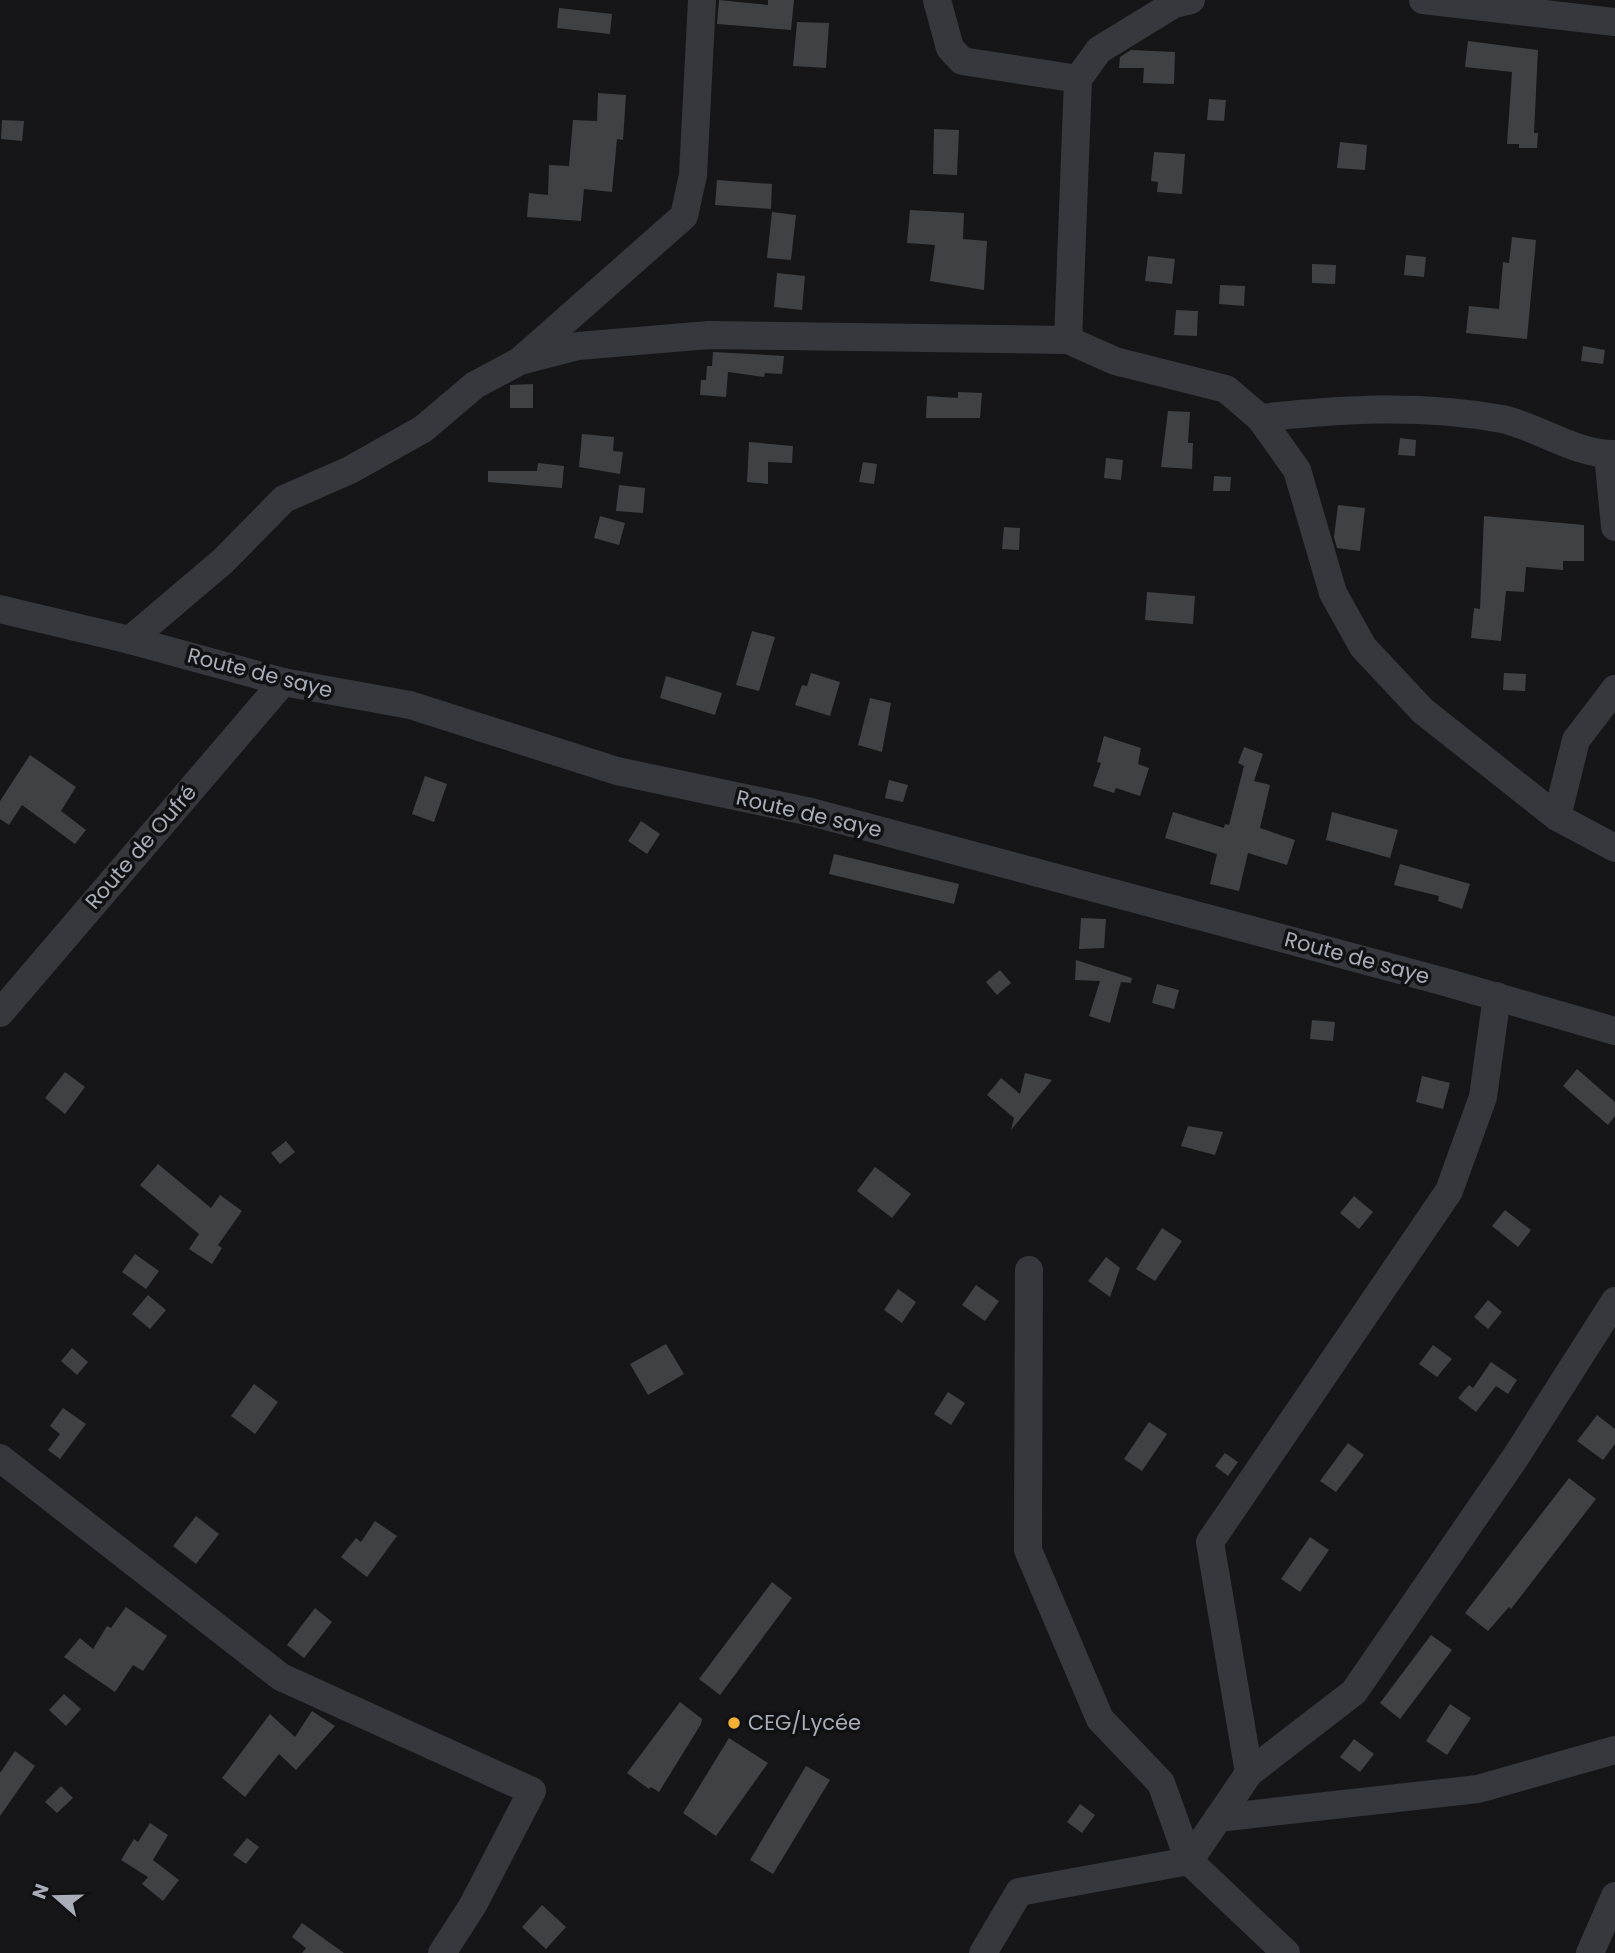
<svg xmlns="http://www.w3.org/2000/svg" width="1615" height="1953" viewBox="0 0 1615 1953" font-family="Poppins,sans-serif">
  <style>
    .building { fill: #404145 }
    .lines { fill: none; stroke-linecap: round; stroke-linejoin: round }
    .minor { stroke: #37383d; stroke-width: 28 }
    .poi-dot { fill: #f2b134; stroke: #111113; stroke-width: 2.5 }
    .labels { text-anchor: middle; stroke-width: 7; stroke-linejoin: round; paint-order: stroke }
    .street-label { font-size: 21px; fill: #a8adb8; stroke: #111113 }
    .poi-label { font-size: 21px; fill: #a8adb8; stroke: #111113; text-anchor: start }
  </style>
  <rect width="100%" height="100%" fill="#161618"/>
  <g class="building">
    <path d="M 719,0 L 768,5 L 768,0 L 794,0 L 791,30 L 717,24 Z"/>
    <path d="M 559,8 L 612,14 L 610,34 L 557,28 Z"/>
    <path d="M 797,22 L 829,23 L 826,68 L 793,66 Z"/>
    <path d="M 1468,41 L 1538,50 L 1534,133 L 1538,133 L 1537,148 L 1519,148 L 1519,144 L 1507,144 L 1512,72 L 1465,67 Z"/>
    <path d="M 1131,50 L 1175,52 L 1174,84 L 1143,83 L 1144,68 L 1119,68 L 1120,57 Z"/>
    <path d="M 598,93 L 626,95 L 623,140 L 617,139 L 612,192 L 584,189 L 581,221 L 527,217 L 529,193 L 548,195 L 549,165 L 569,166 L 573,120 L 597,121 Z"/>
    <path d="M 1209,99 L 1226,100 L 1224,121 L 1207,120 Z"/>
    <path d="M 2,120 L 24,121 L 22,141 L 1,139 Z"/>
    <path d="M 934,129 L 959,130 L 957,175 L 933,174 Z"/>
    <path d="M 1340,142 L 1367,145 L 1365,170 L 1337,168 Z"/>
    <path d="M 1154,152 L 1185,154 L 1182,194 L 1157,192 L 1158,182 L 1151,181 Z"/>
    <path d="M 717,180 L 772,184 L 771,209 L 715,205 Z"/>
    <path d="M 910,210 L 964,213 L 963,239 L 987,241 L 984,290 L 930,281 L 935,245 L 907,243 Z"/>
    <path d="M 772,212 L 796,215 L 791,260 L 767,258 Z"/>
    <path d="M 1512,237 L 1536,240 L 1527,339 L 1466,333 L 1469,306 L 1499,309 L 1503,262 L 1509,263 Z"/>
    <path d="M 1406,255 L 1426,257 L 1424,277 L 1404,275 Z"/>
    <path d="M 1148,256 L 1175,259 L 1172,284 L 1145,281 Z"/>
    <path d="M 1312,264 L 1336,265 L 1335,284 L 1312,283 Z"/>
    <path d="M 777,273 L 805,276 L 802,310 L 774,307 Z"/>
    <path d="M 1220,285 L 1245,286 L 1244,306 L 1219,304 Z"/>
    <path d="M 1176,310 L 1198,311 L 1197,336 L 1174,335 Z"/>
    <path d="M 1583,346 L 1605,350 L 1603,364 L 1581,361 Z"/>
    <path d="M 713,352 L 784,356 L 782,374 L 765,373 L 764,377 L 728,372 L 726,397 L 700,395 L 701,380 L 706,380 L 707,366 L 712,366 Z"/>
    <path d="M 533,384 L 533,408 L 510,408 L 510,385 Z"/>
    <path d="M 958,392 L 982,393 L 980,418 L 926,418 L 927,396 L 958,398 Z"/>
    <path d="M 1168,411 L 1190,412 L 1188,443 L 1193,443 L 1192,469 L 1161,467 Z"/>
    <path d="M 582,434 L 614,437 L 613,451 L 623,452 L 620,474 L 579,467 Z"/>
    <path d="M 1400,438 L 1416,440 L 1415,456 L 1398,455 Z"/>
    <path d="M 749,442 L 793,446 L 792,463 L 768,462 L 768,484 L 747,482 Z"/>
    <path d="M 1106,458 L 1123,460 L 1121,480 L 1104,478 Z"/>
    <path d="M 863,462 L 877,464 L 874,484 L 859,482 Z"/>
    <path d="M 538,463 L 564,466 L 562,488 L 488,482 L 488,471 L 537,471 Z"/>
    <path d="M 1214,476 L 1231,477 L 1230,491 L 1213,491 Z"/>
    <path d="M 619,485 L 645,488 L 643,513 L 616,511 Z"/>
    <path d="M 1338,505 L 1365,508 L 1360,551 L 1337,548 L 1334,537 Z"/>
    <path d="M 600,516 L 625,523 L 619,545 L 594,538 Z"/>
    <path d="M 1484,516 L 1584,525 L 1584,561 L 1563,561 L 1563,570 L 1526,567 L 1524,592 L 1506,591 L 1501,641 L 1471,638 L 1474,608 L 1480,609 Z"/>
    <path d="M 1004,527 L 1020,528 L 1019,550 L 1002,549 Z"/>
    <path d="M 1147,592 L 1195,596 L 1193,624 L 1145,620 Z"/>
    <path d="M 752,631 L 775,637 L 759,691 L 736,685 Z"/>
    <path d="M 811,673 L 840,682 L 830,716 L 795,705 L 802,685 L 807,686 Z"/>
    <path d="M 1504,673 L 1526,674 L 1525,691 L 1503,690 Z"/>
    <path d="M 666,676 L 722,693 L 715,715 L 660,698 Z"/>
    <path d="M 870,698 L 891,703 L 882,752 L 858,745 Z"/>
    <path d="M 1104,736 L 1141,748 L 1138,764 L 1149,768 L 1140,796 L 1116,788 L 1114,793 L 1093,786 L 1101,763 L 1097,762 Z"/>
    <path d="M 1244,747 L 1263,754 L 1254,781 L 1270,785 L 1260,828 L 1295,840 L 1287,865 L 1248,853 L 1239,891 L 1210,884 L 1217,854 L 1165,838 L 1173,812 L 1224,828 L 1225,824 L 1229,825 L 1244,766 L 1238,763 Z"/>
    <path d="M 30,755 L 76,787 L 61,811 L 86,830 L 75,844 L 22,805 L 9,825 L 0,819 L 0,801 Z"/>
    <path d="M 425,776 L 447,784 L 434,822 L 412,814 Z"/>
    <path d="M 889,780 L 908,785 L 903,802 L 885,798 Z"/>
    <path d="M 1332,812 L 1398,830 L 1390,858 L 1326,840 Z"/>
    <path d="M 641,821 L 660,834 L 647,854 L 628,841 Z"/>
    <path d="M 834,854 L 959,884 L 954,904 L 829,874 Z"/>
    <path d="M 1400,864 L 1470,884 L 1462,909 L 1438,901 L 1439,896 L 1394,885 Z"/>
    <path d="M 1081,918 L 1106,919 L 1104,948 L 1079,949 Z"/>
    <path d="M 1076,960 L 1132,978 L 1131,983 L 1121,982 L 1110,1023 L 1089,1016 L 1100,981 L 1075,980 Z"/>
    <path d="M 1000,970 L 1011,983 L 997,995 L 986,982 Z"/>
    <path d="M 1157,984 L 1179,990 L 1174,1009 L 1152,1003 Z"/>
    <path d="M 1312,1020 L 1335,1022 L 1333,1041 L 1310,1039 Z"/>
    <path d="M 1577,1069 L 1615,1102 L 1615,1116 L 1608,1125 L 1563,1086 Z"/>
    <path d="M 65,1072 L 85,1087 L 65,1114 L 45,1098 Z"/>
    <path d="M 1025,1073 L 1052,1080 L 1011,1130 L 1014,1118 L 987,1095 L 1001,1078 L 1020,1094 Z"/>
    <path d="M 1422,1076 L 1450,1083 L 1443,1109 L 1416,1102 Z"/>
    <path d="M 1188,1126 L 1223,1132 L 1215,1155 L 1181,1146 Z"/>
    <path d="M 286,1141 L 295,1152 L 280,1164 L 271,1153 Z"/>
    <path d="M 158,1164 L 211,1208 L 220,1195 L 242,1211 L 218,1245 L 222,1248 L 212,1264 L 189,1249 L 199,1234 L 140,1185 Z"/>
    <path d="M 875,1167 L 911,1194 L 892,1218 L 857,1191 Z"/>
    <path d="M 1354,1196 L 1373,1212 L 1359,1229 L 1340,1213 Z"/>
    <path d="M 1505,1210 L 1531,1230 L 1518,1247 L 1492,1226 Z"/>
    <path d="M 1162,1228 L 1182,1241 L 1155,1281 L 1136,1269 Z"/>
    <path d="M 135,1254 L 159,1271 L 146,1289 L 122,1272 Z"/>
    <path d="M 1106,1257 L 1120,1268 L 1110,1297 L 1088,1281 Z"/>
    <path d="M 976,1285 L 999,1301 L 985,1321 L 962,1305 Z"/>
    <path d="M 898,1289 L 916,1302 L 902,1323 L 884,1310 Z"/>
    <path d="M 148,1295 L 166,1310 L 150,1329 L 132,1314 Z"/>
    <path d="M 1488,1300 L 1502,1312 L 1488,1329 L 1474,1317 Z"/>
    <path d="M 666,1344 L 684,1374 L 648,1395 L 630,1364 Z"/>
    <path d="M 1433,1345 L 1452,1359 L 1437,1377 L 1419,1364 Z"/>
    <path d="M 72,1348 L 88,1362 L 77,1375 L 61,1361 Z"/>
    <path d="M 1491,1362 L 1517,1380 L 1508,1394 L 1496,1386 L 1476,1412 L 1458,1398 L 1469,1385 L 1473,1388 Z"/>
    <path d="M 254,1384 L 278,1402 L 255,1434 L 231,1416 Z"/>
    <path d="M 948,1392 L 965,1403 L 951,1425 L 934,1414 Z"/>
    <path d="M 63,1408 L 86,1424 L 60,1459 L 48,1450 L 60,1434 L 50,1426 Z"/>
    <path d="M 1597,1415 L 1615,1429 L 1615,1444 L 1603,1460 L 1577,1441 Z"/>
    <path d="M 1149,1422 L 1167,1434 L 1142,1471 L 1124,1459 Z"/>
    <path d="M 1348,1443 L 1364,1455 L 1336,1492 L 1320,1481 Z"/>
    <path d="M 1225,1453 L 1238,1462 L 1228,1476 L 1215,1466 Z"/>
    <path d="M 1569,1478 L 1596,1499 L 1511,1609 L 1509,1607 L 1488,1631 L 1465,1613 Z"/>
    <path d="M 196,1516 L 219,1534 L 196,1564 L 173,1546 Z"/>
    <path d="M 375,1521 L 397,1536 L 367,1577 L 341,1557 L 356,1538 L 361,1542 Z"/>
    <path d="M 1310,1537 L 1329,1550 L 1300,1592 L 1281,1579 Z"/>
    <path d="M 772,1582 L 792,1598 L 720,1695 L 699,1679 Z"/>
    <path d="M 126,1607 L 167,1636 L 143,1671 L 133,1665 L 115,1692 L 64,1657 L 80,1638 L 93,1649 L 107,1626 L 111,1628 Z"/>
    <path d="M 315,1608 L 332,1622 L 304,1658 L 287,1645 Z"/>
    <path d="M 1431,1635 L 1452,1650 L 1400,1719 L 1380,1703 Z"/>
    <path d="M 64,1694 L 81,1709 L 66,1726 L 49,1710 Z"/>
    <path d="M 680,1702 L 702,1719 L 701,1724 L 659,1792 L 651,1787 L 649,1789 L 627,1773 Z"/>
    <path d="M 1450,1704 L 1471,1718 L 1447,1755 L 1426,1741 Z"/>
    <path d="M 312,1711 L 335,1726 L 296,1770 L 279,1754 L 245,1797 L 222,1778 L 270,1714 L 295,1737 Z"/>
    <path d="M 729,1738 L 768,1763 L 716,1836 L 683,1813 Z"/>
    <path d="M 1354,1739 L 1374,1754 L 1360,1772 L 1340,1757 Z"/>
    <path d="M 15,1751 L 35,1766 L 0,1816 L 0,1773 Z"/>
    <path d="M 806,1766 L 830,1780 L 773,1874 L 750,1860 Z"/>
    <path d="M 61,1786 L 73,1798 L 57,1813 L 45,1802 Z"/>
    <path d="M 1080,1804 L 1095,1815 L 1082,1833 L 1067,1822 Z"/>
    <path d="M 150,1823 L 168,1835 L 153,1860 L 179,1880 L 163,1901 L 142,1884 L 148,1877 L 121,1860 L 134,1839 L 138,1842 Z"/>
    <path d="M 247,1838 L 259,1847 L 246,1864 L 233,1855 Z"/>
    <path d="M 542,1905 L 566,1927 L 546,1949 L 522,1927 Z"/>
    <path d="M 302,1923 L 344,1953 L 302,1953 L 306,1948 L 292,1937 Z"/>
  </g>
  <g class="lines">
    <g class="minor">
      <path d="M 937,0 L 950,48 L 962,61 L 1078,79"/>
      <path d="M 1423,0 L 1615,22"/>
      <path d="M 1068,340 L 1078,79 L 1099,50 L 1174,4 L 1191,0"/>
      <path d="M 522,359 L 684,216 L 693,175 L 702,0"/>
      <path d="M 1260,418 C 1341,409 1421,404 1502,419 C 1539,427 1576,455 1615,454"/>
      <path d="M 1608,454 L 1615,527"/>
      <path d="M 0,609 L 130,640 L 283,682 L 410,705 L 617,771 L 811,812 L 1445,982 L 1615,1031"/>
      <path d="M 130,640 L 223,561 L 284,499 L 350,470 L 423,429 L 475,385 L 520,361 L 578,346 L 709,335 L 1068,340 L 1115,361 L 1226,389 L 1260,418 L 1297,470 L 1333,593 L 1363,647 L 1423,711 L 1557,817 L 1615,848"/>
      <path d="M 1557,817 L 1576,740 L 1615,689"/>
      <path d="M 0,1013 L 283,682"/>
      <path d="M 1029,1270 L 1028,1550 L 1100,1719 L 1161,1783 L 1189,1861 L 1286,1953"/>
      <path d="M 0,1458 L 281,1677 L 532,1791 L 473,1905 L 442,1953"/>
      <path d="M 1249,1773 L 1210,1542 L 1449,1191 L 1483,1097 L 1497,996"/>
      <path d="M 1218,1818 L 1478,1789 L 1615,1750"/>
      <path d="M 983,1953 L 1019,1892 L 1189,1861 L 1249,1773 L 1354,1692 L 1515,1458 L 1615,1301"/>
      <path d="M 1590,1953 L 1615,1896"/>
    </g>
  </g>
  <circle class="poi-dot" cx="734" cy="1723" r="7"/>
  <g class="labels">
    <g class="street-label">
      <text transform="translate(260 673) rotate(14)" y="7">Route de saye</text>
      <text transform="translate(809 814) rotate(13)" y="7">Route de saye</text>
      <text transform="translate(141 847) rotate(-49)" y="7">Route de Oufré</text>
      <text transform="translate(1357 958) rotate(15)" y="7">Route de saye</text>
    </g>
    <g class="poi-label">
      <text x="748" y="1730">CEG/Lycée</text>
    </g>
  </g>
  <g transform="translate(56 1897) rotate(290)" stroke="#111113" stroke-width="5" paint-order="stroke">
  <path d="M0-5L12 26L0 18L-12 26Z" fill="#a8adb8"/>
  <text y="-10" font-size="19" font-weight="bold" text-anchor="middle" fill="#a8adb8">N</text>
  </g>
</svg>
